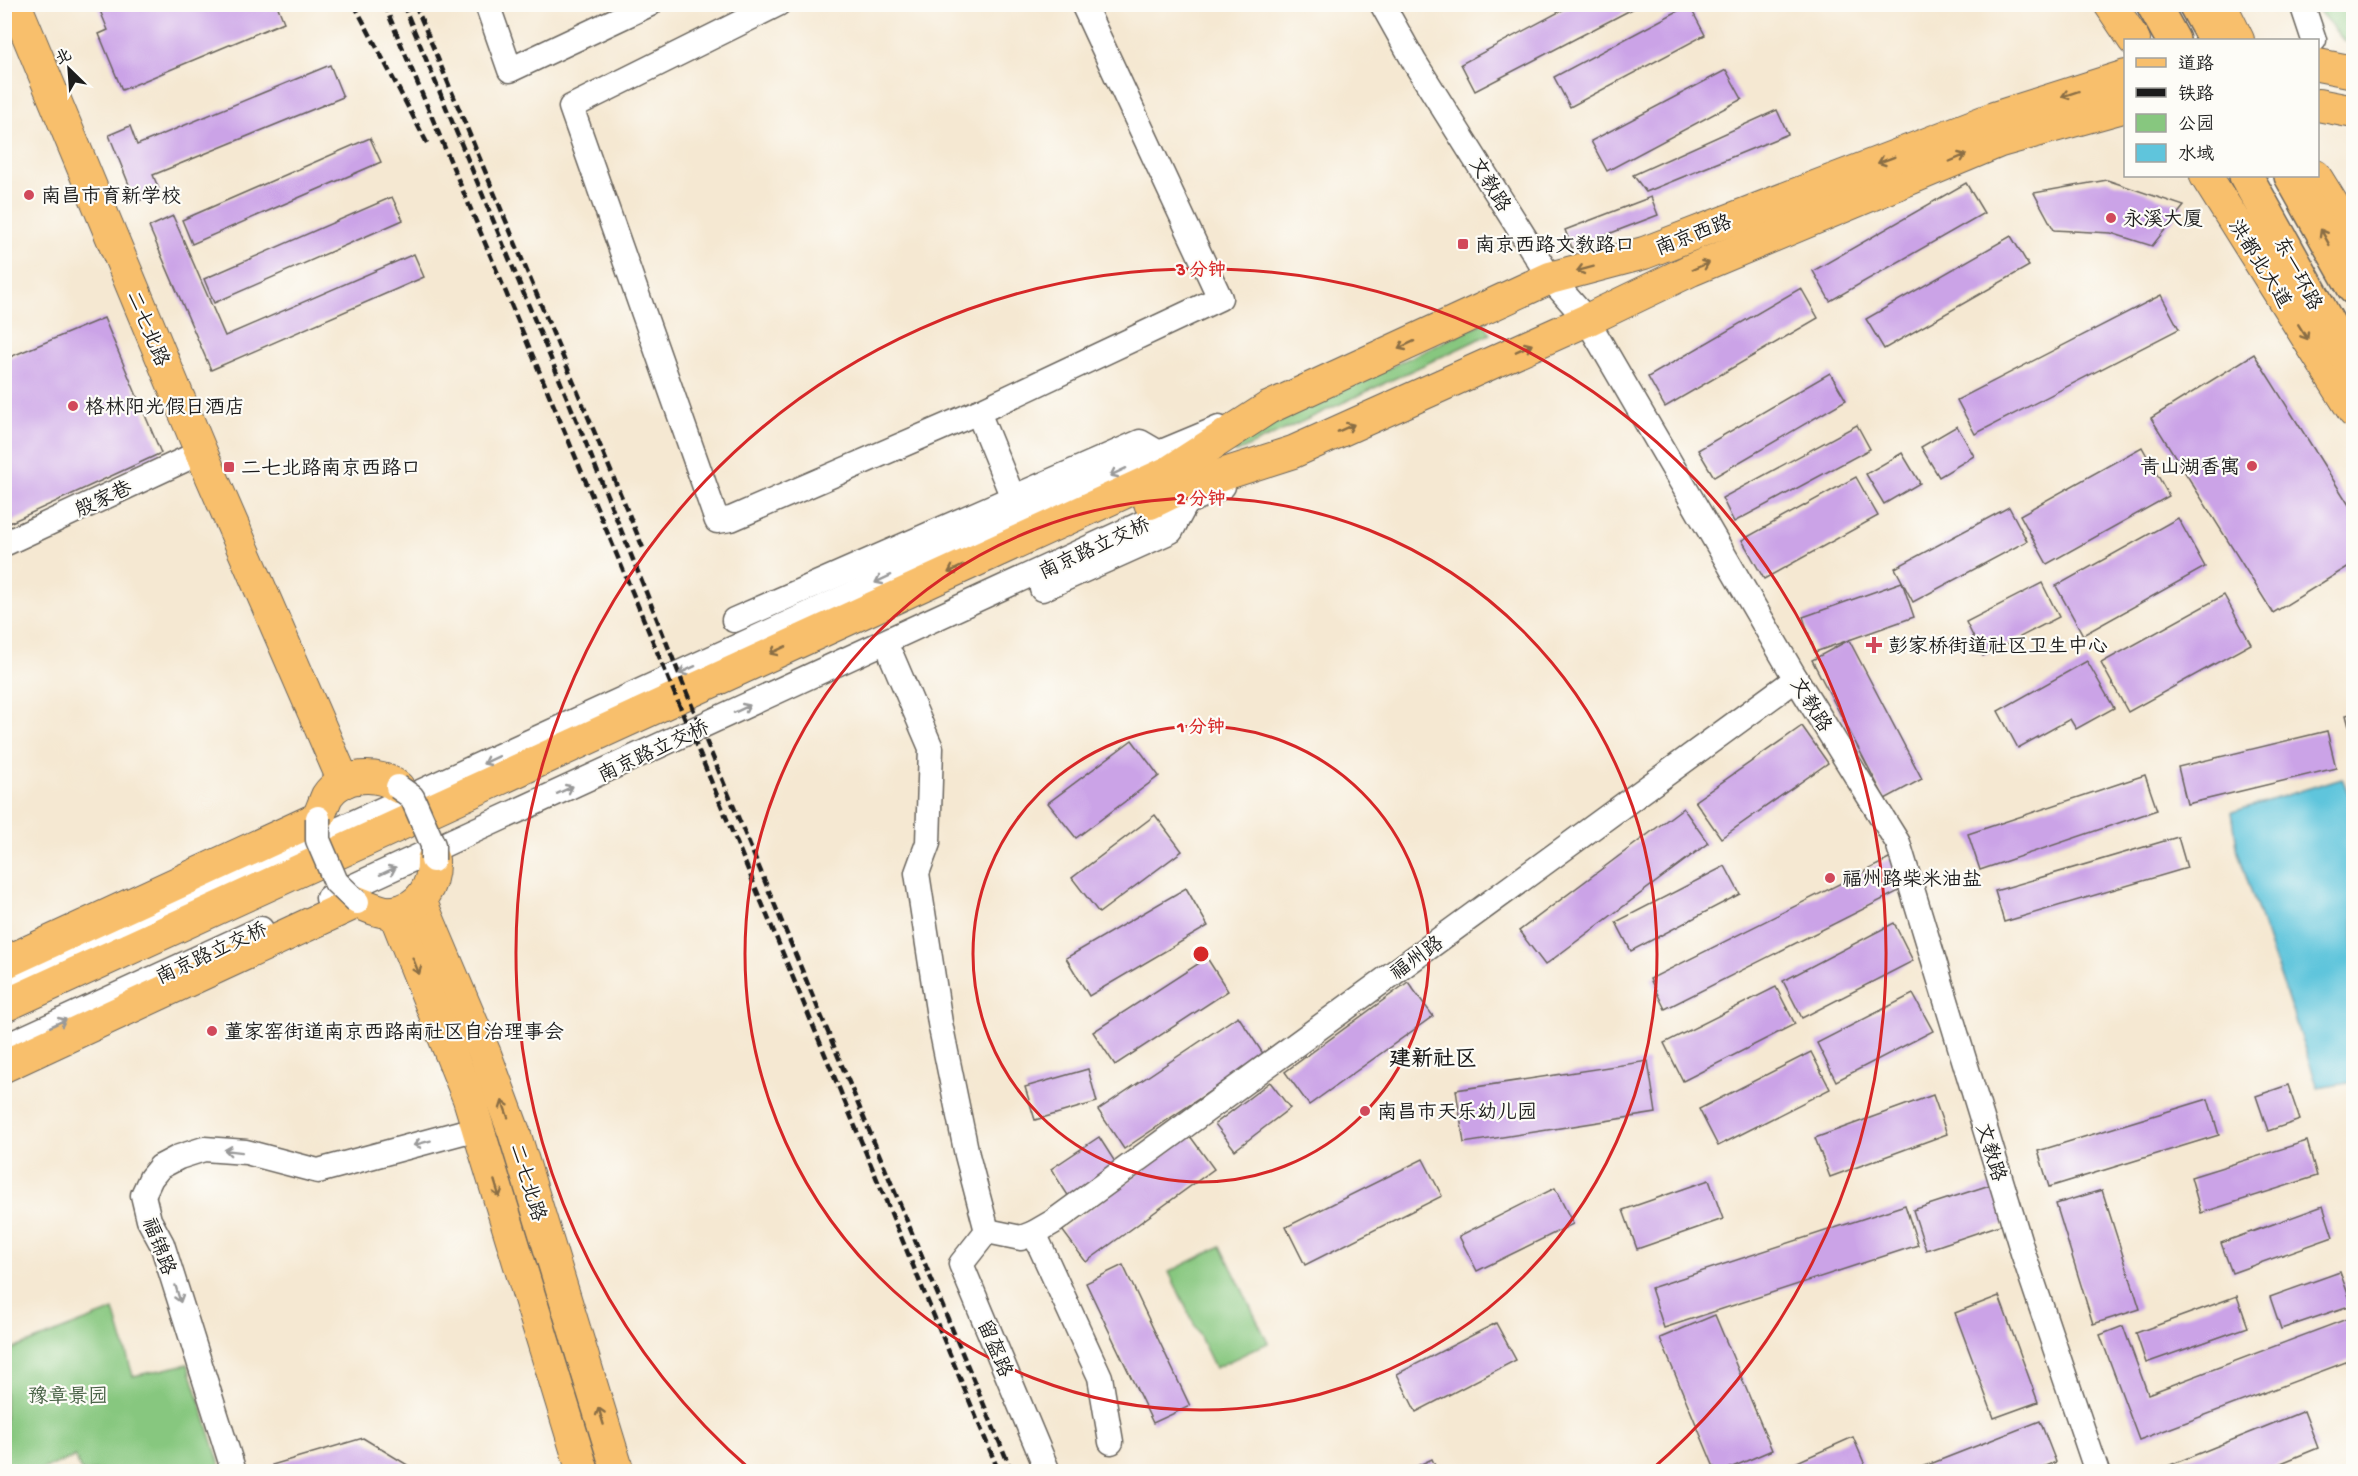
<svg xmlns="http://www.w3.org/2000/svg" width="2358" height="1476" viewBox="0 0 2358 1476" font-family="'Gochi Hand','LXGW WenKai TC',sans-serif">
  <style>
    .green { fill: #87c77f; stroke: #52724e; stroke-width: 1.5 }
    .water { fill: #5fc5dc; stroke: #3e707c; stroke-width: 1.5 }
    .building { fill: #cba3e7 }
    .lines { fill: none; stroke-linecap: round; stroke-linejoin: round }
    .minor-casing { stroke: #68635c; stroke-width: 27 }
    .major-casing { stroke: #68635c; stroke-width: 34 }
    .highway-casing { stroke: #68635c; stroke-width: 36 }
    .path { stroke: #68635c; stroke-width: 4; stroke-dasharray: 1.5 4.5; stroke-linecap: butt }
    .minor { stroke: #fff; stroke-width: 24 }
    .major { stroke: #f8bf6c; stroke-width: 32 }
    .highway { stroke: #f8bf6c; stroke-width: 33 }
    .rail { stroke: #1c1c1c; stroke-width: 4.5; stroke-dasharray: 9 4.5; stroke-linecap: butt }
    .minor-bridge-casing { stroke: #68635c; stroke-width: 27; stroke-linecap: butt }
    .minor-bridge { stroke: #fff; stroke-width: 24 }
    .oneway { stroke: #8a6e44 }
    .oneway2 { stroke: #999 }
    .ring { fill: none; stroke: #d62828; stroke-width: 3 }
    .poi-dot { fill: #d1495b; stroke: #fdfcf7; stroke-width: 2 }
    .labels { text-anchor: middle; stroke-width: 4.5; stroke-linejoin: round; paint-order: stroke }
    .street-label { font-size: 20px; fill: #1c1c1c; stroke: #fdfcf7 }
    .poi-label { font-size: 20px; fill: #1c1c1c; stroke: #fdfcf7; text-anchor: start }
    .park-label { font-size: 20px; fill: #476044; stroke: #fdfcf7 }
    .quarter-label { font-size: 22px; font-weight: bold; fill: #1c1c1c; stroke: #fdfcf7 }
    .centre { fill: #d62828; stroke: #fdfcf7; stroke-width: 3 }
    .ring-label { font-size: 18px; text-anchor: middle; font-weight: bold; fill: #d62828; stroke: #fdfcf7; stroke-width: 4.5; stroke-linejoin: round; paint-order: stroke }
  </style>
  <rect width="100%" height="100%" fill="#fdfcf7"/>
  <filter id="ink" filterUnits="userSpaceOnUse"><feTurbulence type="fractalNoise" baseFrequency=".0167" numOctaves="2"/><feDisplacementMap in="SourceGraphic" scale="12" xChannelSelector="R" yChannelSelector="G"/><feConvolveMatrix kernelMatrix="1 2 1 2 8 2 1 2 1" color-interpolation-filters="sRGB"/></filter>
  <filter id="wash" filterUnits="userSpaceOnUse"><feTurbulence type="fractalNoise" baseFrequency=".008" numOctaves="4" result="noise"/><feDisplacementMap in="SourceGraphic" scale="24" xChannelSelector="R" yChannelSelector="G"/><feGaussianBlur stdDeviation="1.35" result="paint"/><feColorMatrix in="noise" values="0 0 0 0 0 0 0 0 0 0 0 0 0 0 0 0 0 1.4 0 .05"/><feComposite in="paint" operator="in"/></filter>
  <g filter="url(#wash)">
    <rect width="100%" height="100%" fill="#f5e8d2"/>
    <g class="green">
      <path d="M 2314,5 L 2353,5 L 2353,44 L 2344,41 Z"/>
      <path d="M 1485,322 L 1490,334 L 1235,453 L 1231,443 Z"/>
      <path d="M 1221,1246 L 1268,1343 L 1215,1368 L 1169,1272 Z"/>
      <path d="M 114,1310 L 133,1376 L 188,1364 L 222,1471 L 81,1471 L 75,1457 L 37,1471 L 5,1472 L 5,1352 Z"/>
    </g>
    <path class="water" d="M 2342,778 L 2354,807 L 2353,1082 L 2318,1088 L 2238,852 L 2232,812 Z"/>
    <g id="blocks">
      <g class="building">
        <path d="M 1574,4 L 1642,4 L 1475,91 L 1461,64 Z"/>
        <path d="M 108,5 L 277,5 L 284,22 L 122,90 L 99,34 L 108,30 L 99,8 Z"/>
        <path d="M 1689,5 L 1705,35 L 1570,107 L 1554,77 Z"/>
        <path d="M 330,65 L 343,97 L 153,175 L 160,192 L 136,202 L 109,135 L 130,126 L 137,145 Z"/>
        <path d="M 1726,70 L 1742,99 L 1607,171 L 1591,141 Z"/>
        <path d="M 1777,110 L 1788,134 L 1646,192 L 1633,175 Z"/>
        <path d="M 370,138 L 381,162 L 192,244 L 182,220 Z"/>
        <path d="M 2107,180 L 2184,206 L 2152,246 L 2111,233 L 2054,230 L 2034,193 Z"/>
        <path d="M 1966,183 L 1984,213 L 1830,301 L 1813,271 Z"/>
        <path d="M 392,197 L 403,220 L 214,303 L 204,279 Z"/>
        <path d="M 1651,197 L 1658,215 L 1572,248 L 1565,230 Z"/>
        <path d="M 173,216 L 225,336 L 414,254 L 424,277 L 211,370 L 149,227 Z"/>
        <path d="M 2011,236 L 2029,266 L 1884,349 L 1866,319 Z"/>
        <path d="M 1801,288 L 1818,318 L 1665,407 L 1648,377 Z"/>
        <path d="M 2161,295 L 2179,329 L 1975,434 L 1957,400 Z"/>
        <path d="M 104,318 L 161,453 L 5,525 L 5,359 Z"/>
        <path d="M 2254,354 L 2354,513 L 2354,563 L 2273,613 L 2151,418 Z"/>
        <path d="M 1830,373 L 1846,400 L 1714,477 L 1698,450 Z"/>
        <path d="M 1857,425 L 1870,449 L 1734,522 L 1722,498 Z"/>
        <path d="M 1957,426 L 1974,456 L 1939,477 L 1921,447 Z"/>
        <path d="M 2142,447 L 2169,496 L 2047,564 L 2020,515 Z"/>
        <path d="M 1902,453 L 1920,483 L 1884,504 L 1866,474 Z"/>
        <path d="M 1856,477 L 1878,516 L 1764,579 L 1742,540 Z"/>
        <path d="M 2009,507 L 2027,541 L 1913,602 L 1895,568 Z"/>
        <path d="M 2178,518 L 2205,567 L 2083,635 L 2056,586 Z"/>
        <path d="M 1902,582 L 1914,617 L 1815,652 L 1803,617 Z"/>
        <path d="M 2042,583 L 2059,617 L 1983,656 L 1966,622 Z"/>
        <path d="M 2224,595 L 2251,644 L 2128,712 L 2101,663 Z"/>
        <path d="M 1849,640 L 1922,779 L 1885,799 L 1812,660 Z"/>
        <path d="M 2087,661 L 2114,708 L 2076,729 L 2070,719 L 2018,748 L 1998,711 Z"/>
        <path d="M 2354,713 L 2354,742 L 2353,742 L 2346,715 Z"/>
        <path d="M 1802,726 L 1828,763 L 1721,838 L 1695,801 Z"/>
        <path d="M 2327,731 L 2336,768 L 2187,804 L 2178,767 Z"/>
        <path d="M 1132,740 L 1159,776 L 1076,838 L 1048,803 Z"/>
        <path d="M 2145,775 L 2157,810 L 1980,870 L 1968,834 Z"/>
        <path d="M 1683,808 L 1708,843 L 1545,965 L 1519,931 Z"/>
        <path d="M 1155,815 L 1182,851 L 1099,913 L 1072,878 Z"/>
        <path d="M 2178,837 L 2187,868 L 2004,922 L 1995,891 Z"/>
        <path d="M 1891,858 L 1905,888 L 1665,1009 L 1650,979 Z"/>
        <path d="M 1725,866 L 1740,894 L 1631,951 L 1616,922 Z"/>
        <path d="M 1186,888 L 1208,926 L 1089,996 L 1066,958 Z"/>
        <path d="M 1894,923 L 1913,961 L 1802,1018 L 1783,981 Z"/>
        <path d="M 1207,958 L 1228,991 L 1115,1065 L 1093,1032 Z"/>
        <path d="M 1408,982 L 1433,1016 L 1309,1105 L 1285,1072 Z"/>
        <path d="M 1776,987 L 1795,1024 L 1683,1081 L 1664,1043 Z"/>
        <path d="M 1913,994 L 1933,1031 L 1836,1081 L 1817,1043 Z"/>
        <path d="M 1238,1016 L 1264,1055 L 1124,1149 L 1098,1110 Z"/>
        <path d="M 1811,1052 L 1830,1089 L 1718,1146 L 1699,1109 Z"/>
        <path d="M 1648,1061 L 1656,1113 L 1464,1143 L 1456,1090 Z"/>
        <path d="M 1088,1069 L 1097,1102 L 1035,1120 L 1025,1087 Z"/>
        <path d="M 1270,1082 L 1290,1108 L 1235,1150 L 1215,1124 Z"/>
        <path d="M 2288,1085 L 2300,1120 L 2268,1131 L 2256,1096 Z"/>
        <path d="M 1933,1095 L 1947,1134 L 1830,1177 L 1815,1138 Z"/>
        <path d="M 2208,1099 L 2219,1135 L 2049,1187 L 2038,1151 Z"/>
        <path d="M 1190,1136 L 1214,1169 L 1086,1262 L 1062,1230 Z"/>
        <path d="M 1099,1137 L 1117,1165 L 1069,1197 L 1051,1169 Z"/>
        <path d="M 2307,1141 L 2317,1176 L 2201,1213 L 2191,1177 Z"/>
        <path d="M 1423,1159 L 1442,1196 L 1305,1265 L 1286,1227 Z"/>
        <path d="M 1709,1180 L 1723,1219 L 1637,1249 L 1623,1210 Z"/>
        <path d="M 1999,1182 L 2012,1221 L 1926,1250 L 1913,1210 Z"/>
        <path d="M 1555,1188 L 1573,1224 L 1477,1271 L 1459,1236 Z"/>
        <path d="M 2102,1190 L 2140,1309 L 2093,1324 L 2056,1204 Z"/>
        <path d="M 1905,1205 L 1918,1245 L 1664,1328 L 1651,1288 Z"/>
        <path d="M 2323,1206 L 2333,1237 L 2232,1273 L 2221,1243 Z"/>
        <path d="M 1123,1265 L 1190,1406 L 1153,1423 L 1086,1283 Z"/>
        <path d="M 2340,1272 L 2352,1305 L 2281,1329 L 2270,1297 Z"/>
        <path d="M 1999,1296 L 2038,1402 L 1994,1418 L 1955,1313 Z"/>
        <path d="M 2237,1296 L 2248,1327 L 2146,1363 L 2136,1333 Z"/>
        <path d="M 1715,1315 L 1772,1450 L 1721,1472 L 1716,1472 L 1660,1338 Z"/>
        <path d="M 2352,1317 L 2354,1359 L 2139,1440 L 2100,1335 L 2123,1326 L 2148,1394 Z"/>
        <path d="M 1496,1323 L 1516,1360 L 1416,1412 L 1397,1374 Z"/>
        <path d="M 2304,1411 L 2318,1448 L 2259,1472 L 2153,1472 Z"/>
        <path d="M 2040,1421 L 2056,1462 L 2032,1472 L 1916,1472 L 1915,1470 Z"/>
        <path d="M 1853,1437 L 1868,1472 L 1775,1472 Z"/>
        <path d="M 363,1438 L 419,1472 L 274,1472 L 272,1465 Z"/>
        <path d="M 1432,1459 L 1438,1472 L 1404,1472 Z"/>
      </g>
    </g>
  </g>
  <g filter="url(#ink)">
    <use href="#blocks" fill-opacity="0" stroke="#68635c" stroke-width="1.5"/>
    <g class="lines">
      <defs>
        <g id="minor">
          <path d="M 487,4 L 510,70 L 650,4"/>
          <path d="M 778,4 L 571,107 L 717,521 L 731,519 L 978,412 L 1220,298 L 1083,4"/>
          <path d="M 1382,4 L 1415,63 L 1550,278 L 1587,320 L 1796,679 L 1898,843 L 2023,1253 L 2097,1472"/>
          <path d="M 2302,4 L 2314,40"/>
          <path d="M 978,412 L 1013,498"/>
          <path d="M 4,544 L 201,452"/>
          <path d="M 1042,589 L 1171,531 L 1185,505"/>
          <path d="M 734,620 L 1140,442 L 1159,453"/>
          <path d="M 892,657 L 931,748 L 928,843 L 917,873 L 940,1023 L 967,1155 L 987,1231 L 1021,1238 L 1034,1233 L 1100,1377 L 1111,1442"/>
          <path d="M 328,898 L 1223,486"/>
          <path d="M 4,983 L 1159,453 L 1219,428"/>
          <path d="M 4,1047 L 261,929"/>
          <path d="M 987,1231 L 961,1264 L 1048,1472"/>
          <path d="M 1034,1233 L 1053,1222 L 1796,679"/>
          <path d="M 234,1472 L 162,1244 L 149,1220 L 143,1195 L 151,1178 L 160,1167 L 179,1157 L 204,1149 L 246,1152 L 318,1171 L 478,1128"/>
        </g>
        <g id="major">
          <path d="M 15,4 L 201,452 L 344,782"/>
          <path d="M 2110,4 L 2134,40"/>
          <path d="M 2220,4 L 2238,40"/>
          <path d="M 2318,65 L 2354,72"/>
          <path d="M 2318,105 L 2354,112"/>
          <path d="M 2206,176 L 2354,412"/>
          <path d="M 2315,176 L 2354,239"/>
          <path d="M 1150,503 L 1181,488 L 1293,452 L 1587,320 L 1691,270 L 2000,141 L 2126,106"/>
          <path d="M 420,900 L 485,1054 L 514,1132 L 618,1472"/>
          <path d="M 394,912 L 469,1099 L 583,1472"/>
          <path d="M 4,963 L 318,818 C 321,811 324,803 327,796 C 342,773 379,772 398,787"/>
          <path d="M 4,1006 L 1169,472 L 1268,408 L 1550,278 L 1644,253 L 1994,118 L 2126,76"/>
          <path d="M 4,1066 L 357,902 C 368,906 382,914 394,912 C 421,908 434,885 433,860"/>
        </g>
        <g id="highway">
          <path d="M 2153,4 L 2173,40"/>
          <path d="M 2195,4 L 2215,40"/>
          <path d="M 2246,176 L 2354,370"/>
          <path d="M 2291,176 L 2354,288"/>
        </g>
      </defs>
      <use href="#minor" class="minor-casing"/>
      <use href="#major" class="major-casing"/>
      <use href="#highway" class="highway-casing"/>
      <path class="path" d="M 2338,4 L 2354,7"/>
      <use href="#minor" class="minor"/>
      <use href="#major" class="major"/>
      <use href="#highway" class="highway"/>
      <g class="rail">
        <path d="M 354,4 L 427,143"/>
        <path d="M 384,4 L 611,541 L 999,1472"/>
        <path d="M 403,4 L 581,431 L 707,743 L 1012,1472"/>
        <path d="M 415,4 L 643,548"/>
      </g>
      <defs>
        <g id="minor-bridge">
          <path d="M 398,787 L 412,797 L 433,845 L 433,860"/>
          <path d="M 318,818 L 318,840 L 336,882 L 357,902"/>
        </g>
      </defs>
      <use href="#minor-bridge" class="minor-bridge-casing"/>
      <use href="#minor-bridge" class="minor-bridge"/>
    </g>
    <defs><path id="oneway-shaft" d="M-6 0H5M1.5-3L5.5 0L1.5 3" fill="none" stroke-width="1.6" stroke-linecap="round" stroke-linejoin="round" transform="scale(1.5)"/></defs>
    <g class="oneway">
      <use href="#oneway-shaft" transform="translate(2070 94) rotate(162)"/>
      <use href="#oneway-shaft" transform="translate(1958 158) rotate(-23)"/>
      <use href="#oneway-shaft" transform="translate(1886 160) rotate(159)"/>
      <use href="#oneway-shaft" transform="translate(2325 237) rotate(-119)"/>
      <use href="#oneway-shaft" transform="translate(1701 266) rotate(-23)"/>
      <use href="#oneway-shaft" transform="translate(1585 269) rotate(165)"/>
      <use href="#oneway-shaft" transform="translate(2303 332) rotate(58)"/>
      <use href="#oneway-shaft" transform="translate(1406 345) rotate(155)"/>
      <use href="#oneway-shaft" transform="translate(1524 348) rotate(-24)"/>
      <use href="#oneway-shaft" transform="translate(1346 428) rotate(-24)"/>
      <use href="#oneway-shaft" transform="translate(956 569) rotate(155)"/>
      <use href="#oneway-shaft" transform="translate(778 650) rotate(155)"/>
      <use href="#oneway-shaft" transform="translate(416 966) rotate(68)"/>
      <use href="#oneway-shaft" transform="translate(505 1109) rotate(-110)"/>
      <use href="#oneway-shaft" transform="translate(497 1189) rotate(73)"/>
      <use href="#oneway-shaft" transform="translate(601 1416) rotate(-107)"/>
    </g>
    <g class="oneway2">
      <use href="#oneway-shaft" transform="translate(1118 472) rotate(155)"/>
      <use href="#oneway-shaft" transform="translate(883 579) rotate(155)"/>
      <use href="#oneway-shaft" transform="translate(687 670) rotate(155)"/>
      <use href="#oneway-shaft" transform="translate(742 709) rotate(-25)"/>
      <use href="#oneway-shaft" transform="translate(491 760) rotate(155)"/>
      <use href="#oneway-shaft" transform="translate(565 790) rotate(-25)"/>
      <use href="#oneway-shaft" transform="translate(388 871) rotate(-25)"/>
      <use href="#oneway-shaft" transform="translate(58 1023) rotate(-25)"/>
      <use href="#oneway-shaft" transform="translate(422 1143) rotate(165)"/>
      <use href="#oneway-shaft" transform="translate(233 1151) rotate(-173)"/>
      <use href="#oneway-shaft" transform="translate(178 1294) rotate(73)"/>
    </g>
  </g>
  <g class="ring">
    <circle cx="1201" cy="954" r="228"/>
    <circle cx="1201" cy="954" r="456"/>
    <path d="M752 1471A685 685 0 1 1 1650 1471"/>
  </g>
  <g class="poi-dot">
    <circle cx="29" cy="195" r="6"/>
    <circle cx="2111" cy="218" r="6"/>
    <rect x="1457" y="238" width="12" height="12" rx="3"/>
    <circle cx="73" cy="406" r="6"/>
    <circle cx="2252" cy="466" r="6"/>
    <rect x="223" y="461" width="12" height="12" rx="3"/>
    <path d="M1871 636h6v6h6v6h-6v6h-6v-6h-6v-6h6z"/>
    <circle cx="1830" cy="878" r="6"/>
    <circle cx="212" cy="1031" r="6"/>
    <circle cx="1365" cy="1111" r="6"/>
  </g>
  <g class="labels">
    <g class="street-label">
      <text transform="translate(1491 184) rotate(58)" y="7">文教路</text>
      <text transform="translate(1693 234) rotate(-21)" y="7">南京西路</text>
      <text transform="translate(2261 263) rotate(58)" y="7">洪都北大道</text>
      <text transform="translate(2299 273) rotate(62)" y="7">东一环路</text>
      <text transform="translate(149 328) rotate(67)" y="7">二七北路</text>
      <text transform="translate(103 498) rotate(-25)" y="7">殷家巷</text>
      <text transform="translate(1094 547) rotate(-25)" y="7">南京路立交桥</text>
      <text transform="translate(1812 704) rotate(58)" y="7">文教路</text>
      <text transform="translate(653 750) rotate(-25)" y="7">南京路立交桥</text>
      <text transform="translate(211 952) rotate(-25)" y="7">南京路立交桥</text>
      <text transform="translate(1416 957) rotate(-36)" y="7">福州路</text>
      <text transform="translate(1992 1152) rotate(73)" y="7">文教路</text>
      <text transform="translate(529 1182) rotate(73)" y="7">二七北路</text>
      <text transform="translate(160 1246) rotate(69)" y="7">福锦路</text>
      <text transform="translate(996 1348) rotate(67)" y="7">留盔路</text>
    </g>
    <g class="poi-label">
      <text x="41" y="202">南昌市育新学校</text>
      <text x="2123" y="225">永溪大厦</text>
      <text x="1475" y="251">南京西路文教路口</text>
      <text x="85" y="413">格林阳光假日酒店</text>
      <text x="2240" y="473" text-anchor="end">青山湖香寓</text>
      <text x="241" y="474">二七北路南京西路口</text>
      <text x="1888" y="652">彭家桥街道社区卫生中心</text>
      <text x="1842" y="885">福州路柴米油盐</text>
      <text x="224" y="1038">董家窑街道南京西路南社区自治理事会</text>
      <text x="1377" y="1118">南昌市天乐幼儿园</text>
    </g>
    <g class="park-label">
      <text x="68" y="1402">豫章景园</text>
    </g>
    <g class="quarter-label">
      <text x="1433" y="1065">建新社区</text>
    </g>
  </g>
  <circle cx="1201" cy="954" r="9" class="centre"/>
  <g class="ring-label">
    <text x="1201" y="275">3 分钟</text>
    <text x="1201" y="504">2 分钟</text>
    <text x="1201" y="732">1 分钟</text>
  </g>
  <rect width="2358" height="1476" fill="none" stroke="#fdfcf7" stroke-width="24"/>
  <rect x="2124" y="39" width="195" height="138" fill="#fdfcf7" stroke="#a3a29f" stroke-width="1.5"/>
  <rect x="2136" y="58" width="30" height="9" fill="#f8bf6c" stroke="#a3a29f" stroke-width="1.5"/>
  <text x="2178" y="69" font-size="18" fill="#1c1c1c">道路</text>
  <rect x="2136" y="88" width="30" height="9" fill="#1c1c1c" stroke="#a3a29f" stroke-width="1.5"/>
  <text x="2178" y="99" font-size="18" fill="#1c1c1c">铁路</text>
  <rect x="2136" y="114" width="30" height="18" fill="#87c77f" stroke="#a3a29f" stroke-width="1.5"/>
  <text x="2178" y="129" font-size="18" fill="#1c1c1c">公园</text>
  <rect x="2136" y="144" width="30" height="18" fill="#5fc5dc" stroke="#a3a29f" stroke-width="1.5"/>
  <text x="2178" y="159" font-size="18" fill="#1c1c1c">水域</text>
  <g transform="translate(69 69) rotate(335)" stroke="#fdfcf7" stroke-width="4.5" paint-order="stroke">
  <path d="M0-4.5L10 22L0 15L-10 22Z" fill="#1c1c1c"/>
  <text y="-9" font-size="16" font-weight="bold" text-anchor="middle" fill="#1c1c1c">北</text>
  </g>
</svg>
